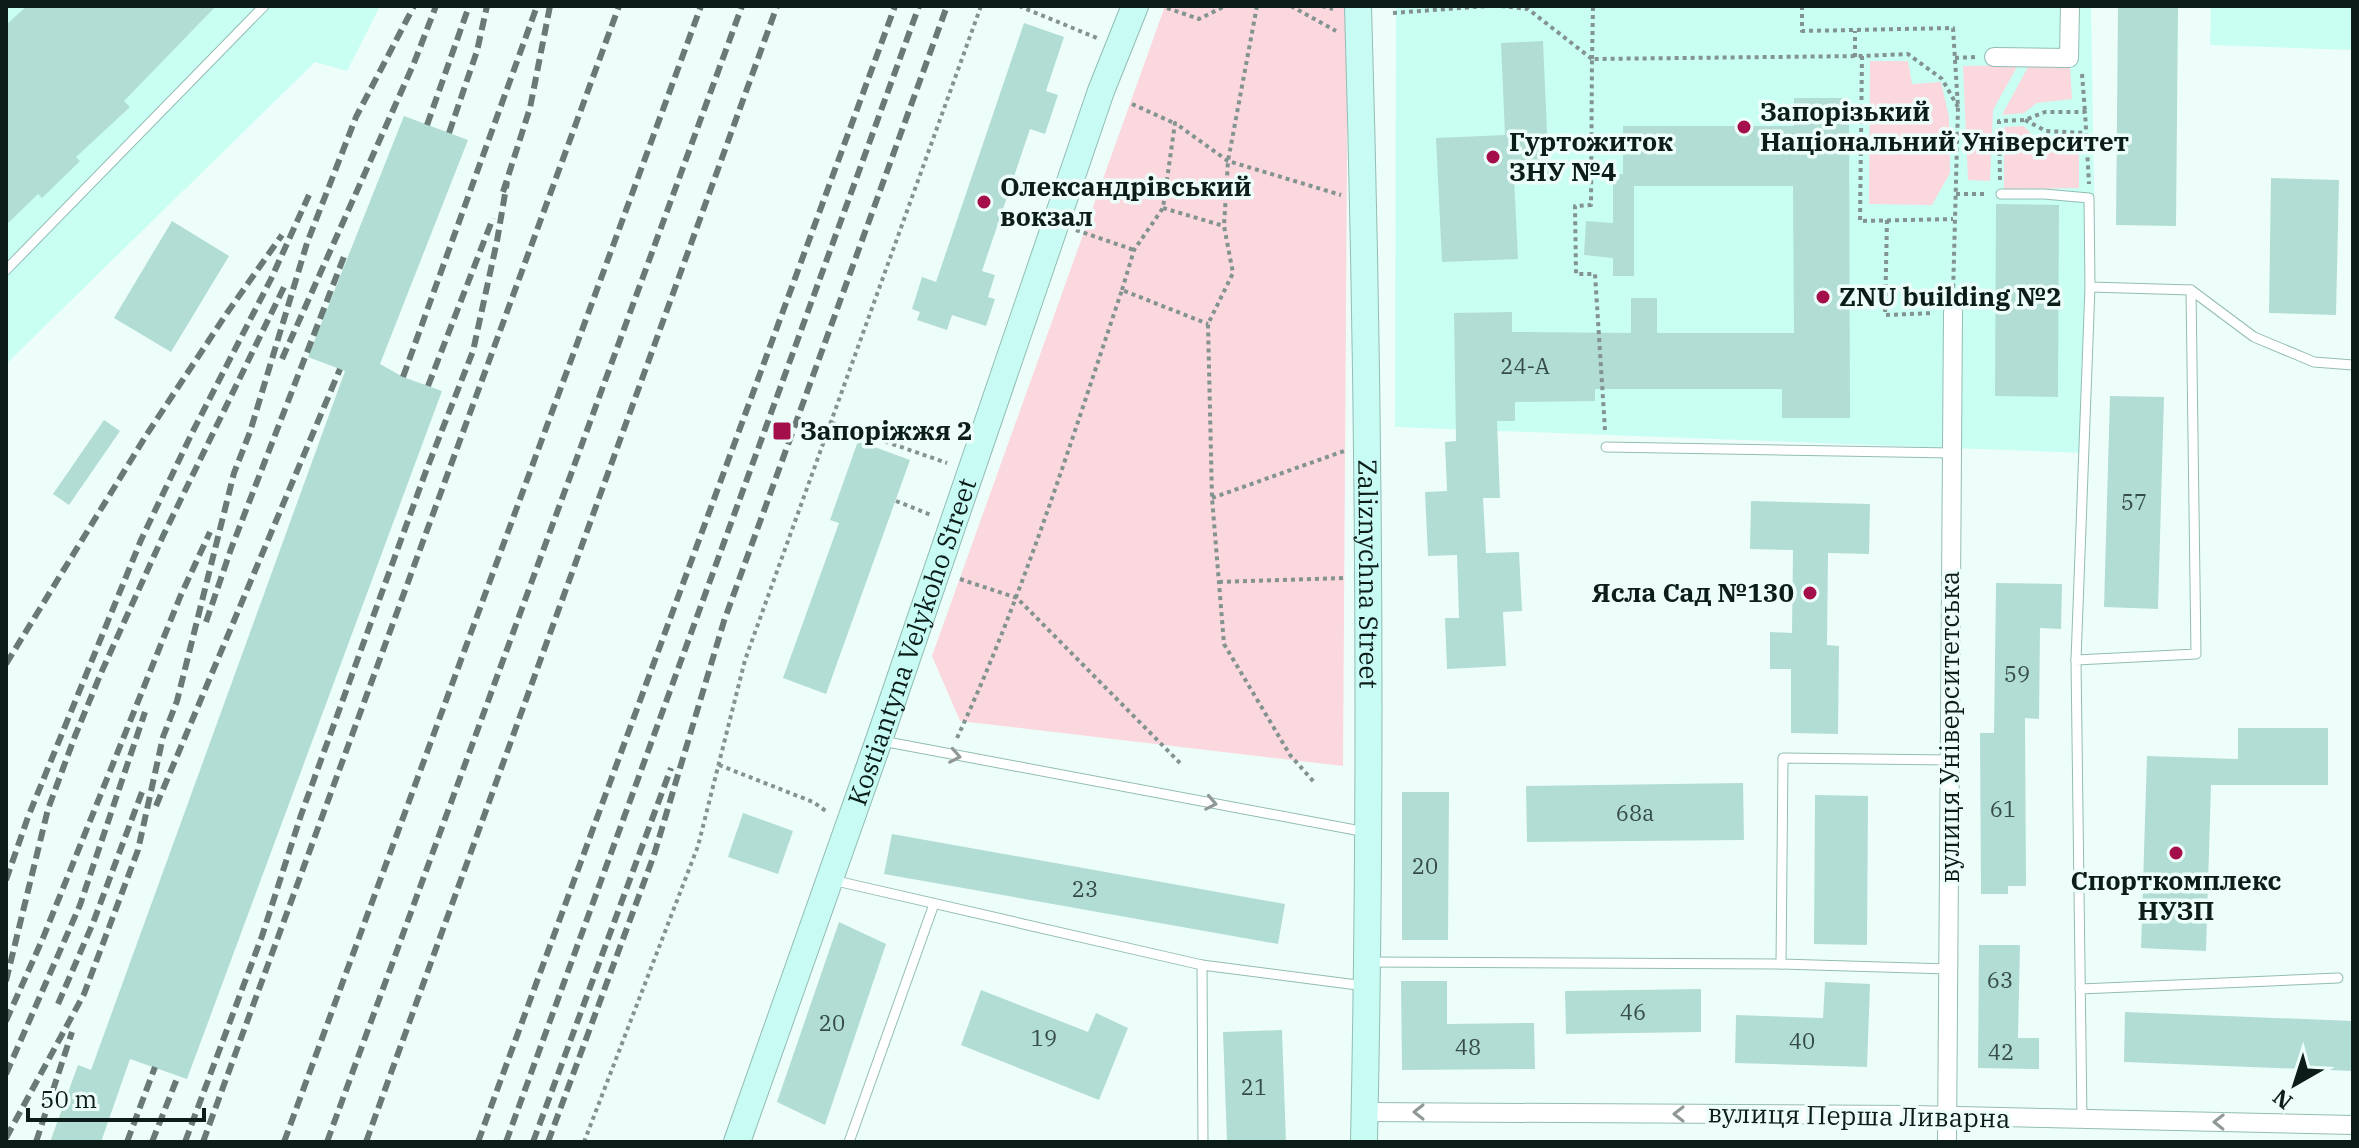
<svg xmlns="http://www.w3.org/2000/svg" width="2359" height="1148" viewBox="0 0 2359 1148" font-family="'IBM Plex Serif',serif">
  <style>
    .built { fill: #c9fef3 }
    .green { fill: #fbd7de }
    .building { fill: #b2ddd4 }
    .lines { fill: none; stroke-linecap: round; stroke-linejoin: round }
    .lane-casing { stroke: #93bcb4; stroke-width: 11 }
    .street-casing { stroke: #93bcb4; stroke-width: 20 }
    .secondary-casing { stroke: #93bcb4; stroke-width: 28 }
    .path { stroke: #829390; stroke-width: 4; stroke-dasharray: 4 4; stroke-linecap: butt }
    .lane { stroke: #fff; stroke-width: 9 }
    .street { stroke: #fff; stroke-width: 18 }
    .secondary { stroke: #c8fbf4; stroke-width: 26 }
    .rail { stroke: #697a76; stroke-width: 6; stroke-dasharray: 12 6; stroke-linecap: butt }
    .oneway { stroke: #919998 }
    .poi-dot { fill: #a40e4b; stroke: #edfefa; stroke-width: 3 }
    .labels { text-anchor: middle; stroke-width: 7; stroke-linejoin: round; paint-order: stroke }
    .number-label { font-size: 22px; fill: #354c48 }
    .poi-label { font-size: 26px; font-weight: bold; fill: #0b1c19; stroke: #edfefa; text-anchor: start }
    .street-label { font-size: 26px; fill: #0b1c19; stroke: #edfefa }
  </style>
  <rect width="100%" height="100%" fill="#edfefa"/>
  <g class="built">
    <path d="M 380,6 L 347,71 L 315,62 L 6,364 L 7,6 Z"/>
    <path d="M 1396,6 L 2091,6 L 2095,248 L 2087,453 L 1395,427 Z"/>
    <path d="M 2211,6 L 2353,6 L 2353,50 L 2210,45 Z"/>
  </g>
  <g class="green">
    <path d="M 1165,6 L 1348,6 L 1343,766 L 960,721 L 932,656 Z"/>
    <path d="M 1870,61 L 1908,61 L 1912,84 L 1941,82 L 1949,117 L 1950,173 L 1932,205 L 1869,204 Z"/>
    <path d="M 2018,65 L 1993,110 L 1990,181 L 1968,180 L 1963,66 Z"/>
    <path d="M 2070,65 L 2072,99 L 2037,103 L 2024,113 L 2002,115 L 2028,67 Z"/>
    <path d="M 2024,126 L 2035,138 L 2079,137 L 2079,188 L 2004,189 L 2004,127 Z"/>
  </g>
  <g class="building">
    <path d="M 27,6 L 216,6 L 124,101 L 130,107 L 76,157 L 80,161 L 42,198 L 38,194 L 6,225 L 6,25 Z"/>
    <path d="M 2118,6 L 2178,7 L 2176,226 L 2116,225 Z"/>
    <path d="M 1024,23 L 1064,37 L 1046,91 L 1058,95 L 1045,134 L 1030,129 L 982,271 L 995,275 L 988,297 L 995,299 L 986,326 L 952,315 L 947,330 L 917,320 L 920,312 L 912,309 L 922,277 L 936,282 Z"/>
    <path d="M 1543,41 L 1549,176 L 1514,177 L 1518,259 L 1442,262 L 1436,138 L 1505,135 L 1501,43 Z"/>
    <path d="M 1794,98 L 1849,98 L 1850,418 L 1782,418 L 1782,389 L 1595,389 L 1595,401 L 1515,402 L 1515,421 L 1497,421 L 1500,498 L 1483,498 L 1486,553 L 1519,552 L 1522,611 L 1503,612 L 1506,666 L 1447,669 L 1445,618 L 1459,618 L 1457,555 L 1428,556 L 1425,492 L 1447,491 L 1445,442 L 1456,441 L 1454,313 L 1512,312 L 1512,332 L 1631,333 L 1631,298 L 1657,298 L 1657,333 L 1794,333 L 1793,186 L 1634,186 L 1634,276 L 1613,276 L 1613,258 L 1584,255 L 1586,221 L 1613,223 L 1613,174 L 1623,174 L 1623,126 L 1794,126 Z"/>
    <path d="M 404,116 L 468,140 L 380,364 L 403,377 L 442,391 L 187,1079 L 130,1059 L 101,1142 L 50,1142 L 78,1065 L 91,1070 L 345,371 L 308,357 Z"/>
    <path d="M 2271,178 L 2339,180 L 2336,315 L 2269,313 Z"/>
    <path d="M 1996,204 L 2059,205 L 2058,397 L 1995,396 Z"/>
    <path d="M 172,221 L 229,256 L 171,352 L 114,318 Z"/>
    <path d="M 2110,396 L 2164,397 L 2158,609 L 2104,607 Z"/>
    <path d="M 104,420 L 120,431 L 69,505 L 53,494 Z"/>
    <path d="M 858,441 L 910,460 L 826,694 L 783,678 L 839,523 L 830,520 Z"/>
    <path d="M 1751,501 L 1870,504 L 1869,554 L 1828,553 L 1827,645 L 1839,646 L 1838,734 L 1791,733 L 1791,669 L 1770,669 L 1770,632 L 1792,633 L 1793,550 L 1750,549 Z"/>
    <path d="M 1996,583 L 2062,584 L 2061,629 L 2040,628 L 2039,719 L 2025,718 L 2026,886 L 2008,886 L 2008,894 L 1981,894 L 1980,733 L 1994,733 Z"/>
    <path d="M 2238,728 L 2328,728 L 2328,785 L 2211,785 L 2206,951 L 2141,948 L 2147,756 L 2238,759 Z"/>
    <path d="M 1743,783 L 1744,840 L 1527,842 L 1526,786 Z"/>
    <path d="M 1402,792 L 1449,792 L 1448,940 L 1402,940 Z"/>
    <path d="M 1815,795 L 1868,796 L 1867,945 L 1814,944 Z"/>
    <path d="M 743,813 L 793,831 L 778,874 L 728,857 Z"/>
    <path d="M 892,834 L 1285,904 L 1278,944 L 884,874 Z"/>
    <path d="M 839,922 L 886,944 L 825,1125 L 777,1102 Z"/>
    <path d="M 1979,945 L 2020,945 L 2018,1038 L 2039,1038 L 2039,1069 L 1978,1068 Z"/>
    <path d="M 1401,981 L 1447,981 L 1447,1024 L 1534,1023 L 1535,1069 L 1402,1070 Z"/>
    <path d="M 1825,982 L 1870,984 L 1867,1067 L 1735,1063 L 1736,1015 L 1823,1018 Z"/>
    <path d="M 1701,989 L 1701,1032 L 1566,1034 L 1565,991 Z"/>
    <path d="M 981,990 L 1088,1032 L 1096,1013 L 1128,1028 L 1099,1100 L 961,1045 Z"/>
    <path d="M 2125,1012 L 2353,1021 L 2353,1071 L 2124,1062 Z"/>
    <path d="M 1282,1030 L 1286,1142 L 1227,1142 L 1223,1032 Z"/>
  </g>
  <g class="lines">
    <defs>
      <g id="lane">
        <path d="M 2001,194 L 2044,194 L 2089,198 L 2090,287 L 2191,290 L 2254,337 L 2314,362 L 2353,365"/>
        <path d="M 6,270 L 264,6"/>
        <path d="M 1606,447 L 1952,453"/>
        <path d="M 2076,660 L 2090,287"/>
        <path d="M 882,741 L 1366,832"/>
        <path d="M 832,880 L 1202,965 L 1365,986"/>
        <path d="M 1368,962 L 1781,964"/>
        <path d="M 1202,965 L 1203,1142"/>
        <path d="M 1948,969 L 1781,964 L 1783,758 L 1949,760"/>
        <path d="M 2080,989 L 2338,978"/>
        <path d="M 2082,1120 L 2076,660 L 2196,654 L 2191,290"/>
        <path d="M 849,1142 L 934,904"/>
      </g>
      <g id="street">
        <path d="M 1994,57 L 2069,58 L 2070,6"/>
        <path d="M 1365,1112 L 1913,1115 L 2353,1125"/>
        <path d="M 1947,1142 L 1953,312"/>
      </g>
      <g id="secondary">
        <path id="s1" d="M 1358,6 C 1369,384 1372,764 1364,1142"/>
        <path id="s2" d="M 737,1142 L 879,740 L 1101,91 L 1135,6"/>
      </g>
    </defs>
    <use href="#lane" class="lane-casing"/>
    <use href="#street" class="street-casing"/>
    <use href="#secondary" class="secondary-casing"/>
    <g class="path">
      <path d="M 1019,6 L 1097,38"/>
      <path d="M 1257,6 L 1228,161 L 1224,226 L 1233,273 L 1208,324 L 1212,498 L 1224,644 L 1290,755 L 1314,782"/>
      <path d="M 1291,6 L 1336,31"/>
      <path d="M 1322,6 L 1333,9"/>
      <path d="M 1501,6 L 1528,9 L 1592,59"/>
      <path d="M 1802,6 L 1802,31 L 1953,28 L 1958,107 L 1953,294"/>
      <path d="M 1167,8 L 1199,19 L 1225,6"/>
      <path d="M 1393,13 L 1488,6"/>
      <path d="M 1862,56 L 1860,221 L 1953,219"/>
      <path d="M 1855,57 L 1855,31"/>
      <path d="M 1955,58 L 1976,57"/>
      <path d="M 1592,59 L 1593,6"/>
      <path d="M 2082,74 L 2085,112"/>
      <path d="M 1132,104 L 1174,123"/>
      <path d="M 2025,120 L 2046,131 L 2086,133"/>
      <path d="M 2000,180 L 1999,121 L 2025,120 L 2045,112 L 2085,112 L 2089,184"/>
      <path d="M 1956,194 L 1986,194"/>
      <path d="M 1163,208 L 1224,226"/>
      <path d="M 1887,220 L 1885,315 L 1934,313"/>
      <path d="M 1076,230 L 1134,250"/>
      <path d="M 1122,290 L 1134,250 L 1163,208 L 1175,123 L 1228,161 L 1341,195"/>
      <path d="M 832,423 L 947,463"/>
      <path d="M 1605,430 L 1595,274 L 1576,274 L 1575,206 L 1591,205 L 1592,59 L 1862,56 L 1908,54 L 1942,79 L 1958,107"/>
      <path d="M 1212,498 L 1344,451"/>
      <path d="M 896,501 L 931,515"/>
      <path d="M 960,579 L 1017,598 L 1182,765"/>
      <path d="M 1219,582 L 1344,578"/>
      <path d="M 957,738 C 1024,594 1071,441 1122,290 L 1208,324"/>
      <path d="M 719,765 L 813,802 L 826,811"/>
      <path d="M 584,1142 L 698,846 L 745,660 L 981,6"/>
    </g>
    <use href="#lane" class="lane"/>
    <use href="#street" class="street"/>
    <use href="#secondary" class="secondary"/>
    <g class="rail">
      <path d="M 427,125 L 469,6"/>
      <path d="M 449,133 L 477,51 L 487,6"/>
      <path d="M 503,192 L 530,108 L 550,6"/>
      <path d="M 282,359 L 414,63 L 436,6"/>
      <path d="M 403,377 L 537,6"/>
      <path d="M 428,386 L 493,218"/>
      <path d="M 206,622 L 231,549 L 345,254"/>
      <path d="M 6,664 L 147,434 L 227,313 L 282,235"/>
      <path d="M 156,806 L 340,369"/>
      <path d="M 6,880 L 28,817 L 141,540 L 192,433 L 271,279 L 309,195"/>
      <path d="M 6,981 L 48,809 L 75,736 L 101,673 L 163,536 L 286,283"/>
      <path d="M 58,1004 L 93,923 L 142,792"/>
      <path d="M 6,1021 L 43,938 L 180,597 L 210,532"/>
      <path d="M 6,1074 L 80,905 L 145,712"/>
      <path d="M 6,1138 L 84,994 L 138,850 L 163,737 L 177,701 L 234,473 L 250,432 L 307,243 L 356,117 L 414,6"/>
      <path d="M 36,1142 L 72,1032"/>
      <path d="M 127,1142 L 155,1067"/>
      <path d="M 152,1142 L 178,1076"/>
      <path d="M 185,1142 L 262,936 L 301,815 L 426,471 L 473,351 L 497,241 L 507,182"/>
      <path d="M 203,1142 L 619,6"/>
      <path d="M 284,1142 L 701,6"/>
      <path d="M 327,1142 L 742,6"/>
      <path d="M 366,1142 L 777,6"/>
      <path d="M 478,1142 L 895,6"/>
      <path d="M 506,1142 L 919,6"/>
      <path d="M 533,1142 L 671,768"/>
      <path d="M 548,1142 L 654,855 L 724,621 L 947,6"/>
    </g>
  </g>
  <defs><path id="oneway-chevron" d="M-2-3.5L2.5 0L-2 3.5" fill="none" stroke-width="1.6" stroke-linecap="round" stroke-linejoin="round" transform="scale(2)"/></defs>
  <g class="oneway">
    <use href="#oneway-chevron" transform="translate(955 756) rotate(11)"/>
    <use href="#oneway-chevron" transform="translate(1211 803) rotate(11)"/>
    <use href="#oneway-chevron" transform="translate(1419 1112) rotate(-180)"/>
    <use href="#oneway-chevron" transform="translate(1679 1114) rotate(-180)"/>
    <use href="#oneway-chevron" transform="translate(2219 1122) rotate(-179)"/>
  </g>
  <g class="poi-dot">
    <circle cx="1744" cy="127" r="8"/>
    <circle cx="1493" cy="157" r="8"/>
    <circle cx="984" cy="202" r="8"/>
    <circle cx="1823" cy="297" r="8"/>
    <rect x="772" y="421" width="20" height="20" rx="4"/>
    <circle cx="1810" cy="593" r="8"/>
    <circle cx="2176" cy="853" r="8"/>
  </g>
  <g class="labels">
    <g class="number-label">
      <text x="1525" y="374">24-А</text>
      <text x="2134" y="510">57</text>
      <text x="2017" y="682">59</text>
      <text x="2003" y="817">61</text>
      <text x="1635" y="821">68а</text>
      <text x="1425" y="874">20</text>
      <text x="1085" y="897">23</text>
      <text x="2000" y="988">63</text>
      <text x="1633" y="1020">46</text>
      <text x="832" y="1031">20</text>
      <text x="1044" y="1046">19</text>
      <text x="1802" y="1049">40</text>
      <text x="1468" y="1055">48</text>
      <text x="2001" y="1060">42</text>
      <text x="1254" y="1095">21</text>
    </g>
    <g class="poi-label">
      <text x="1760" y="121">Запорізький<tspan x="1760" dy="30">Національний Університет</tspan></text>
      <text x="1509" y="151">Гуртожиток<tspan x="1509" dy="30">ЗНУ №4</tspan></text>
      <text x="1000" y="196">Олександрівський<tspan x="1000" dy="30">вокзал</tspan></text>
      <text x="1839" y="306">ZNU building №2</text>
      <text x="800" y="440">Запоріжжя 2</text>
      <text x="1794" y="602" text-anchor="end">Ясла Сад №130</text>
      <text x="2176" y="890" text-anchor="middle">Спорткомплекс<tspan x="2176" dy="30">НУЗП</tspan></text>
    </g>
    <g class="street-label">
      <text dy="9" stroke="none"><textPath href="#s1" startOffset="568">Zaliznychna Street</textPath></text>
      <text dy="9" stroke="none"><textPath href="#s2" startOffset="530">Kostiantyna Velykoho Street</textPath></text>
      <text transform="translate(1950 727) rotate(-90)" y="9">вулиця Університетська</text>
      <text transform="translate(1859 1116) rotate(1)" y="9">вулиця Перша Ливарна</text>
    </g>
  </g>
  <rect width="2359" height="1148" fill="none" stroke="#0b1c19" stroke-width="16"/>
  <g transform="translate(2295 1084) rotate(219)" stroke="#edfefa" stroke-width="6" paint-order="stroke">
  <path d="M0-6L14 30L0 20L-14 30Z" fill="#0b1c19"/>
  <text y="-12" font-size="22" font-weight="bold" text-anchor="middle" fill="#0b1c19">N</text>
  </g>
  <path d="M28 1108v12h176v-12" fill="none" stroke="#0b1c19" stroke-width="4"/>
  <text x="40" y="1108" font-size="24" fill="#0b1c19" stroke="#edfefa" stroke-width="6" paint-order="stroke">50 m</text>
</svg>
